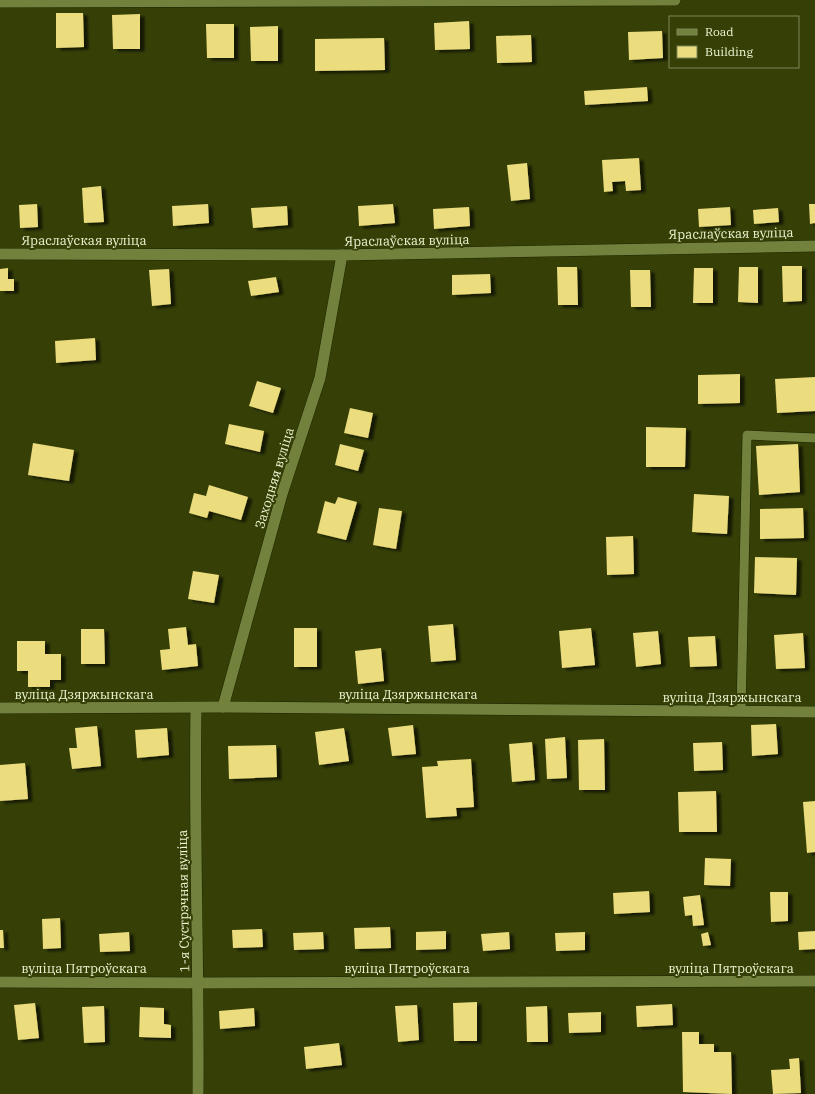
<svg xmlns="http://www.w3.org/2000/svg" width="815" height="1094" viewBox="0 0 815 1094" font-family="'IBM Plex Serif',serif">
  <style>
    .building { fill: #ebdc7e; filter: url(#shadow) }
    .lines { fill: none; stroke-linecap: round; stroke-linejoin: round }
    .service-casing { stroke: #1d2500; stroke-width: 10 }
    .minor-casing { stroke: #1d2500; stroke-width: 12 }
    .tertiary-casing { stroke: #1d2500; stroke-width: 12 }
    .service { stroke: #72823c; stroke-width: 9 }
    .minor { stroke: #72823c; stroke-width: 11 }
    .tertiary { stroke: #72823c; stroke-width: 11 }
    .labels { text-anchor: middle; stroke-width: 4; stroke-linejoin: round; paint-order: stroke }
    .street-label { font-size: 13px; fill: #ecf6d2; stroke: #353f06 }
  </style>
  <defs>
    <filter id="shadow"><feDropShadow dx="4.5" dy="2.5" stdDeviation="1" flood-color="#0009"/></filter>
  </defs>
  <rect width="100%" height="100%" fill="#353f06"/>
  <g class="building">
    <path d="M 56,13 L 83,13 L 84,47 L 56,48 Z"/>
    <path d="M 140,14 L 140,49 L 113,49 L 112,15 Z"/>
    <path d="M 469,21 L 470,49 L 435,50 L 434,23 Z"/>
    <path d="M 206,24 L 234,24 L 234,58 L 207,58 Z"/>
    <path d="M 278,26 L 278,61 L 251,61 L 250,27 Z"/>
    <path d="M 662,31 L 663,58 L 629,60 L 628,32 Z"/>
    <path d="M 531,35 L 532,62 L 497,63 L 496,36 Z"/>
    <path d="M 384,38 L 385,70 L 315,71 L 315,39 Z"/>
    <path d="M 647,87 L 648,101 L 585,105 L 584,91 Z"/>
    <path d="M 639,158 L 641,190 L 626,191 L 625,181 L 612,182 L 613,191 L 604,192 L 602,160 Z"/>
    <path d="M 527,163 L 530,199 L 511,201 L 507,165 Z"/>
    <path d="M 101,186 L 104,222 L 84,223 L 82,188 Z"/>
    <path d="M 37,204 L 38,227 L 20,228 L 19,205 Z"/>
    <path d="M 208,204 L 209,223 L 173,226 L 172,206 Z"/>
    <path d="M 393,204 L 395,223 L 359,226 L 358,206 Z"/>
    <path d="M 809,204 L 815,204 L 815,223 L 810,224 Z"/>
    <path d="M 287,206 L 288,225 L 253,228 L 251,208 Z"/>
    <path d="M 469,207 L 470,226 L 434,229 L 433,209 Z"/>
    <path d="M 730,207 L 731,225 L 699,227 L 698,209 Z"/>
    <path d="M 778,208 L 779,222 L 754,224 L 753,210 Z"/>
    <path d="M 782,266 L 802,266 L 802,301 L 783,302 Z"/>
    <path d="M 557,267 L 577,267 L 578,305 L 558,305 Z"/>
    <path d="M 739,267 L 758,267 L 758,303 L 738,302 Z"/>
    <path d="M 8,268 L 8,279 L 14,279 L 14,291 L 0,291 L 0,269 Z"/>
    <path d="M 694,268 L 713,268 L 713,303 L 693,303 Z"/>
    <path d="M 169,269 L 171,304 L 152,306 L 149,270 Z"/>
    <path d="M 630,270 L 650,270 L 651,307 L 631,307 Z"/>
    <path d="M 490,274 L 491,293 L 452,295 L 452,275 Z"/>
    <path d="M 276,277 L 279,292 L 251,296 L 248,281 Z"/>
    <path d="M 95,338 L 96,360 L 56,363 L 55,341 Z"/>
    <path d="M 740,374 L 740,403 L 698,404 L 698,375 Z"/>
    <path d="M 815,377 L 815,411 L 777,413 L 775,379 Z"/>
    <path d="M 257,381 L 281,388 L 273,413 L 249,406 Z"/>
    <path d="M 350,408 L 373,413 L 368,438 L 344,433 Z"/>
    <path d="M 229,424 L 264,431 L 260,452 L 225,444 Z"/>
    <path d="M 646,427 L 686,428 L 685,467 L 646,467 Z"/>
    <path d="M 33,443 L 74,450 L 69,481 L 28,475 Z"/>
    <path d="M 340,444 L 364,450 L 358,471 L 335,465 Z"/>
    <path d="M 798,444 L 800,492 L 759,495 L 756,446 Z"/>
    <path d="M 209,485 L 248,497 L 241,520 L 209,511 L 207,518 L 189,513 L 194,493 L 206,496 Z"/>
    <path d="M 694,494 L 729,496 L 727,534 L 692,532 Z"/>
    <path d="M 338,497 L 357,502 L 346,540 L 317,533 L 325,501 L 335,504 Z"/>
    <path d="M 379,508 L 402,511 L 396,549 L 373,545 Z"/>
    <path d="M 803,508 L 804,538 L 760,539 L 760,509 Z"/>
    <path d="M 633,536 L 634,574 L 607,575 L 606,537 Z"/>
    <path d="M 755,557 L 797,558 L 796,595 L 754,593 Z"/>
    <path d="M 193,571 L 219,575 L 214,603 L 188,599 Z"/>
    <path d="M 453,624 L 456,660 L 431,662 L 428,626 Z"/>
    <path d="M 186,627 L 188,645 L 196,644 L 198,666 L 162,670 L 160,650 L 170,649 L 168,629 Z"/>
    <rect x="294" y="628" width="23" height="39"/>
    <path d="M 591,628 L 595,665 L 562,668 L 559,631 Z"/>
    <path d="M 81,629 L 104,629 L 105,664 L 81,664 Z"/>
    <path d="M 658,631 L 661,664 L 636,667 L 633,633 Z"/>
    <path d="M 803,633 L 805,668 L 776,669 L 774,635 Z"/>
    <path d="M 715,636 L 717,666 L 690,667 L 688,637 Z"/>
    <path d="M 17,641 L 45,641 L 45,654 L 61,654 L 61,680 L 50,680 L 50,687 L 28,687 L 28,671 L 17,671 Z"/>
    <path d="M 381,648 L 384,681 L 358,684 L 355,651 Z"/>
    <path d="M 776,724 L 778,754 L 752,756 L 751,725 Z"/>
    <path d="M 413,725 L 416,754 L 392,756 L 388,728 Z"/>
    <path d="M 97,726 L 101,766 L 72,769 L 69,748 L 77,748 L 75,728 Z"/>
    <path d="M 167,728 L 169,755 L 137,758 L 135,730 Z"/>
    <path d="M 344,728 L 349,761 L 319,765 L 315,732 Z"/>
    <path d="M 565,737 L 567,778 L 547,779 L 545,739 Z"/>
    <path d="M 604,739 L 605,790 L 579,790 L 578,740 Z"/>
    <path d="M 532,742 L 535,780 L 512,782 L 509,744 Z"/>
    <path d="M 722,742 L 723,770 L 694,771 L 693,743 Z"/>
    <path d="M 276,745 L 277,777 L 229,779 L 228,746 Z"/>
    <path d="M 471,759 L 474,807 L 456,808 L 457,816 L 426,818 L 422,767 L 438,766 L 437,761 Z"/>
    <path d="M 25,763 L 28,799 L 0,801 L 0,765 Z"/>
    <path d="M 716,791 L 717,832 L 679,832 L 678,792 Z"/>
    <path d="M 815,801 L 815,852 L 807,853 L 803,802 Z"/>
    <path d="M 705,858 L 731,859 L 730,886 L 704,885 Z"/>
    <path d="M 649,891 L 650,912 L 614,914 L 613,893 Z"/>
    <path d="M 770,892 L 788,892 L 788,921 L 771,922 Z"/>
    <path d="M 700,895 L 704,925 L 693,926 L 692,915 L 685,916 L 683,897 Z"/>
    <path d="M 60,918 L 61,948 L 43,949 L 42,919 Z"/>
    <path d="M 390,927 L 391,948 L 355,949 L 354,928 Z"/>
    <path d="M 262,929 L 263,947 L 233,948 L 232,930 Z"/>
    <path d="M 0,930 L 3,930 L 4,948 L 0,948 Z"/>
    <path d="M 446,931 L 446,949 L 416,950 L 416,932 Z"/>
    <path d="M 815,931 L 815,949 L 799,950 L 798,932 Z"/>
    <path d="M 129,932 L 130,951 L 100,952 L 99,934 Z"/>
    <path d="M 323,932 L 324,949 L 294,950 L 293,933 Z"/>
    <path d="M 509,932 L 510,949 L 483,951 L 481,934 Z"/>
    <path d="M 585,932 L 585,950 L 556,951 L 555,933 Z"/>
    <path d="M 708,932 L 711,945 L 703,946 L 701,934 Z"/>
    <path d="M 477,1002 L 477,1041 L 454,1041 L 453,1003 Z"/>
    <path d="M 35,1003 L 39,1038 L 18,1040 L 14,1005 Z"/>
    <path d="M 672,1004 L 673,1025 L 637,1027 L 636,1006 Z"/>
    <path d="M 417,1005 L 419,1040 L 398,1042 L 395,1006 Z"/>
    <path d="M 104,1006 L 105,1042 L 84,1043 L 82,1007 Z"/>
    <path d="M 547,1006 L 548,1042 L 527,1042 L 526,1007 Z"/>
    <path d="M 140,1007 L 164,1008 L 164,1024 L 171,1025 L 171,1038 L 139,1037 Z"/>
    <path d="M 254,1008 L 255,1026 L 220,1029 L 219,1011 Z"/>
    <path d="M 601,1012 L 601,1032 L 569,1033 L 568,1013 Z"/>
    <path d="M 682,1032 L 699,1032 L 699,1044 L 714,1044 L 714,1052 L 731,1052 L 732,1094 L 683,1092 Z"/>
    <path d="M 339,1043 L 342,1065 L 306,1069 L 304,1047 Z"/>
    <path d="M 799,1058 L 801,1093 L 773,1094 L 771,1070 L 790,1069 L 789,1059 Z"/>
  </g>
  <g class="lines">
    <defs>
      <path id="service" d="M 741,711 L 747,435 L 815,438"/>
      <g id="minor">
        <path d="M 0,2 L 675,0"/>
        <path d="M 223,707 L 282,494 L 320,378 L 342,255"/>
        <path d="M 0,708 L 223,707 L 815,712"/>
        <path d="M 196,708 C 194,837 199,965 198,1094"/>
        <path d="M 0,982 L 199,983 L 815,981"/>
      </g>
      <path id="tertiary" d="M 0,254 L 342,255 L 815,246"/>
    </defs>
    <use href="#service" class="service-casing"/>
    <use href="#minor" class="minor-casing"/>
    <use href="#tertiary" class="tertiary-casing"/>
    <use href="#service" class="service"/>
    <use href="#minor" class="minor"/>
    <use href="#tertiary" class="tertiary"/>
  </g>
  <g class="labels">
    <g class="street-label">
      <text transform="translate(731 233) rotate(-1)" y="5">Яраслаўская вуліца</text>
      <text x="84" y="245">Яраслаўская вуліца</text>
      <text transform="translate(407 240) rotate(-1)" y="5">Яраслаўская вуліца</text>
      <text transform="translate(274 478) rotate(-73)" y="5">Заходняя вуліца</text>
      <text x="84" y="699">вуліца Дзяржынскага</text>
      <text x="408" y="699">вуліца Дзяржынскага</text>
      <text x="732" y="702">вуліца Дзяржынскага</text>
      <text transform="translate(183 901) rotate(-91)" y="5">1-я Сустрэчная вуліца</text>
      <text x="84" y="973">вуліца Пятроўскага</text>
      <text x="407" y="973">вуліца Пятроўскага</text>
      <text x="731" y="973">вуліца Пятроўскага</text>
    </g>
  </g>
  <rect x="669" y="16" width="130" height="52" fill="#353f06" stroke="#7e8858"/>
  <rect x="677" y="29" width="20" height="6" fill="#72823c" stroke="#7e8858"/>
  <text x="705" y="36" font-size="12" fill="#ecf6d2">Road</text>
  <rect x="677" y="46" width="20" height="12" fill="#ebdc7e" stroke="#7e8858"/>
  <text x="705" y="56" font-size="12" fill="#ecf6d2">Building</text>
</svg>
